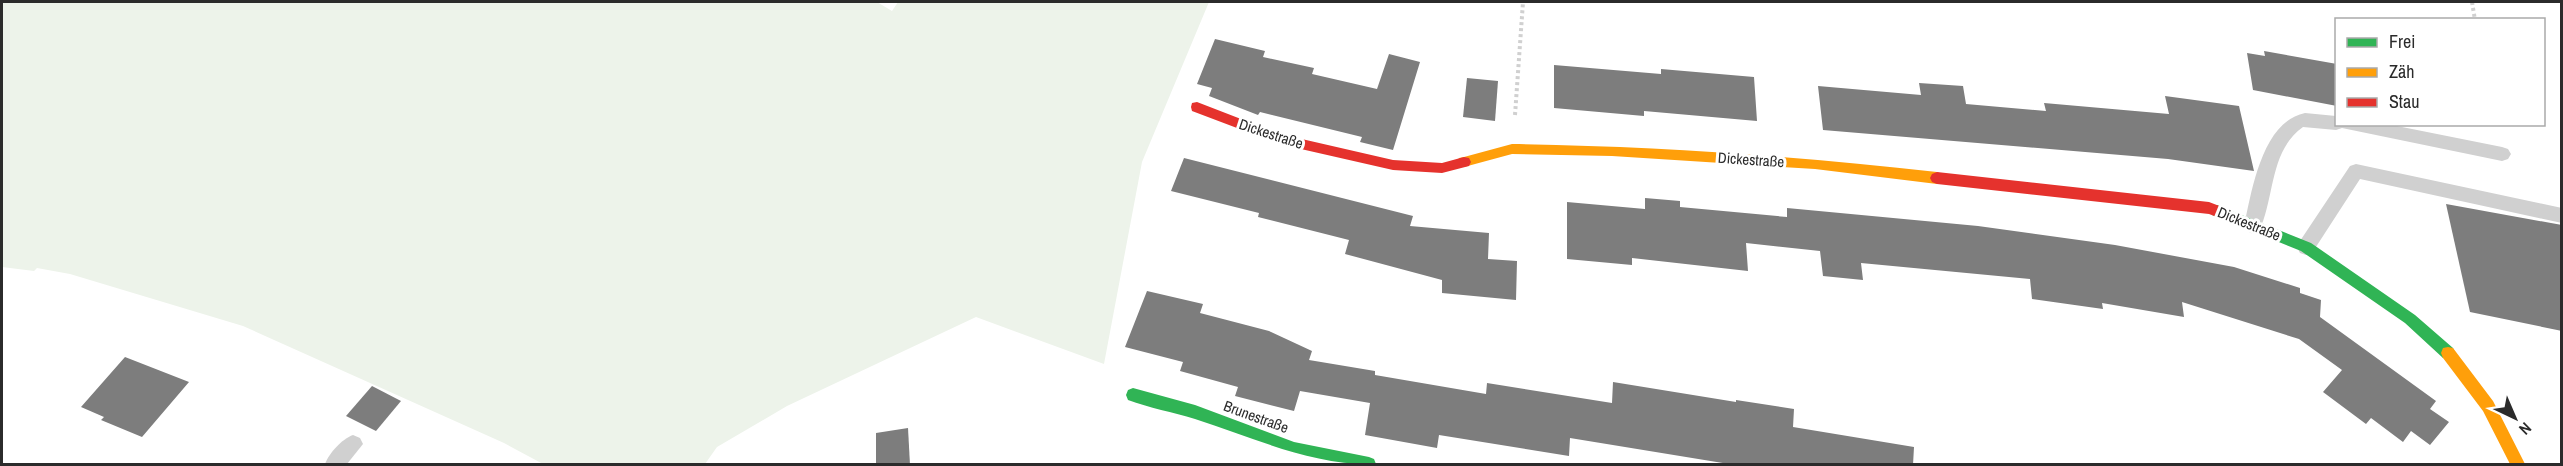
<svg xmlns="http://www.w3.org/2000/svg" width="2563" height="466" viewBox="0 0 2563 466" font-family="'Archivo Narrow',sans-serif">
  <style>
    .green { fill: #edf3ea }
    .building { fill: #7d7d7d }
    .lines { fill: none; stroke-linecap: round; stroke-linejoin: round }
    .path { stroke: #d0d0d0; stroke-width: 4; stroke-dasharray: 3 3; stroke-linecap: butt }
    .lane { fill: #d0d0d0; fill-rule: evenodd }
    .fast { fill: #30b455; fill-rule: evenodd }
    .slow { fill: #ff9f0a; fill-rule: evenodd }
    .jam { fill: #e5322d; fill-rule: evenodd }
    .labels { text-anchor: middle; stroke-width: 6; stroke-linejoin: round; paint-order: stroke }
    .street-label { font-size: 15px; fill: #2b2b2b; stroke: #fff }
  </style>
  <rect width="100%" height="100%" fill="#fff"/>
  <path class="green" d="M 2,2 L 877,2 L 892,11 L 898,2 L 1209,2 L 1142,162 L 1104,364 L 976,317 L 787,406 L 717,447 L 705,464 L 543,464 L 504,443 L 243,326 L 70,274 L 37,268 L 34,271 L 2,267 Z"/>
  <g class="building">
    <path d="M 1215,39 L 1265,51 L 1263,57 L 1314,68 L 1312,74 L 1377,89 L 1389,54 L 1420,62 L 1393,150 L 1360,142 L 1362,137 L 1260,112 L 1258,115 L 1209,96 L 1212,88 L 1197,84 Z"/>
    <path d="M 2264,51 L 2337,64 L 2337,106 L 2253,90 L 2247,53 L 2265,56 Z"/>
    <path d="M 1554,65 L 1661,74 L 1661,69 L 1754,77 L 1757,121 L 1644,111 L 1644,116 L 1554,108 Z"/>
    <path d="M 1467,78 L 1498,81 L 1495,121 L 1463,117 Z"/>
    <path d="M 1919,83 L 1963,86 L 1966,104 L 2046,111 L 2044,103 L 2169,114 L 2165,96 L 2239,106 L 2254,171 L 2168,159 L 1823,130 L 1818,86 L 1921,95 Z"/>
    <path d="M 1184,158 L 1413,216 L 1410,226 L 1489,233 L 1488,259 L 1517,261 L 1516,300 L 1442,293 L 1442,280 L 1345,254 L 1349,240 L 1258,217 L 1259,213 L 1171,191 Z"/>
    <path d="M 1645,198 L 1680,201 L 1680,207 L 1787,217 L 1787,208 L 1978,226 L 2115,245 L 2234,267 L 2300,288 L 2300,293 L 2321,300 L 2320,317 L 2436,401 L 2430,409 L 2449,422 L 2430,445 L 2411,431 L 2403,442 L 2371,418 L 2366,424 L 2323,392 L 2342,370 L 2299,339 L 2182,302 L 2184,317 L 2102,303 L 2103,309 L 2032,299 L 2030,279 L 1861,263 L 1863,280 L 1823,276 L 1820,251 L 1746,243 L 1748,271 L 1632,258 L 1632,265 L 1567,259 L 1567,202 L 1645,209 Z"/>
    <path d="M 2446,204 L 2562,225 L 2562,331 L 2470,312 Z"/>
    <path d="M 1147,291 L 1203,304 L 1200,313 L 1269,331 L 1312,351 L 1309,360 L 1375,371 L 1375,375 L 1486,394 L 1487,383 L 1612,403 L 1613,382 L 1736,402 L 1736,400 L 1794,409 L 1793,427 L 1914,447 L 1913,465 L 1735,465 L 1570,438 L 1569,456 L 1439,435 L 1437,448 L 1365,435 L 1370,403 L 1300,391 L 1294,411 L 1235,396 L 1238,387 L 1180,371 L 1183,362 L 1125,347 Z"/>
    <path d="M 125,357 L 189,382 L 142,437 L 101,420 L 104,417 L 81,407 Z"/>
    <path d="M 372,386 L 401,401 L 376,431 L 346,416 Z"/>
    <path d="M 908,428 L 910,465 L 876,465 L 876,433 Z"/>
  </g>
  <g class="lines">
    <g class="path">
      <path d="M 2472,2 L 2475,20"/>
      <path d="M 1515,115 L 1523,2"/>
    </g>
    <g class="lane">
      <path d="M 2305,113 L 2336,116 L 2336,124 L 2387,124 L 2502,147 L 2508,149 L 2511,154 L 2508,159 L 2502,161 L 2342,128 L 2336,130 L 2303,127 C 2269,151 2275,198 2259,231 L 2253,234 L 2247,231 L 2244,226 C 2252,190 2262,122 2305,113 Z"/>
      <path d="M 2356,164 L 2562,208 L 2562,223 L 2360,179 L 2312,253 L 2306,255 L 2300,253 L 2297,247 L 2300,241 L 2350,166 Z"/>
      <path d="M 353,435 L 360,438 L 363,444 L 347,464 L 325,464 C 329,453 342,439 353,435 Z"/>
    </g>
    <g class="fast">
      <path d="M 2217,205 L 2311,243 L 2415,315 L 2453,348 L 2455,353 L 2453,358 L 2448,359 L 2443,358 L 2405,323 L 2301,251 L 2212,215 L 2210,211 L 2212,207 Z"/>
      <path d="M 1133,388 L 1195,405 L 1294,442 L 1369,457 L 1374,459 L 1376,464 C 1312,466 1255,438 1195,419 C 1173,412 1149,408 1128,400 L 1126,395 L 1128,390 Z"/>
    </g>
    <g class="slow">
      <path d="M 1512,144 C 1654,146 1796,156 1937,172 L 1942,174 L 1944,178 L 1942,182 L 1937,184 L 1815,169 L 1612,156 L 1512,154 L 1464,167 L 1459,166 L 1457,162 L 1459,158 L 1464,157 Z"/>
      <path d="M 2448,347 L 2453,348 L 2493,401 L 2525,464 L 2510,464 L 2483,411 L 2443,358 L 2441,353 L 2443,348 Z"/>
    </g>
    <g class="jam">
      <path d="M 1197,102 L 1280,134 L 1393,160 L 1442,163 L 1464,157 L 1469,158 L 1471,162 L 1469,166 L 1442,173 L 1393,170 L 1279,144 L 1192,111 L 1191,107 L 1192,103 Z"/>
      <path d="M 1937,172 L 2209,202 L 2222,207 L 2224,211 L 2222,215 L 2217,217 L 2209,214 L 1937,184 L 1932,182 L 1930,178 L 1932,174 Z"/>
    </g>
  </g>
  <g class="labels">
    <g class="street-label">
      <text transform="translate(1271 134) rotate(18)" y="5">Dickestraße</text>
      <text transform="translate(1751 160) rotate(4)" y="5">Dickestraße</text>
      <text transform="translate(2249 224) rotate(22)" y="5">Dickestraße</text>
      <text transform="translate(1256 417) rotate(20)" y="5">Brunestraße</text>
    </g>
  </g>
  <rect width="2563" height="466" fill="none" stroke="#2b2b2b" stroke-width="6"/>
  <rect x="2335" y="18" width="210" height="108" fill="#ffffff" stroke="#aaaaaa" stroke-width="1.5"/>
  <rect x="2347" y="38" width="30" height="9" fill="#30b455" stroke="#aaaaaa" stroke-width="1.5"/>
  <text x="2389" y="48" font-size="18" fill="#2b2b2b">Frei</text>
  <rect x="2347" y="68" width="30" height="9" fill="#ff9f0a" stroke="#aaaaaa" stroke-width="1.5"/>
  <text x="2389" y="78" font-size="18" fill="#2b2b2b">Zäh</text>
  <rect x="2347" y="98" width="30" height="9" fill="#e5322d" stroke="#aaaaaa" stroke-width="1.5"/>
  <text x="2389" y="108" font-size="18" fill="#2b2b2b">Stau</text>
  <g transform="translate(2515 418) rotate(136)" stroke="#ffffff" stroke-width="4.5" paint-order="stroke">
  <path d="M0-4.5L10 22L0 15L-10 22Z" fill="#2b2b2b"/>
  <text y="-9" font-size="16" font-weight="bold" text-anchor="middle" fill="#2b2b2b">N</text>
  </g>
</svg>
